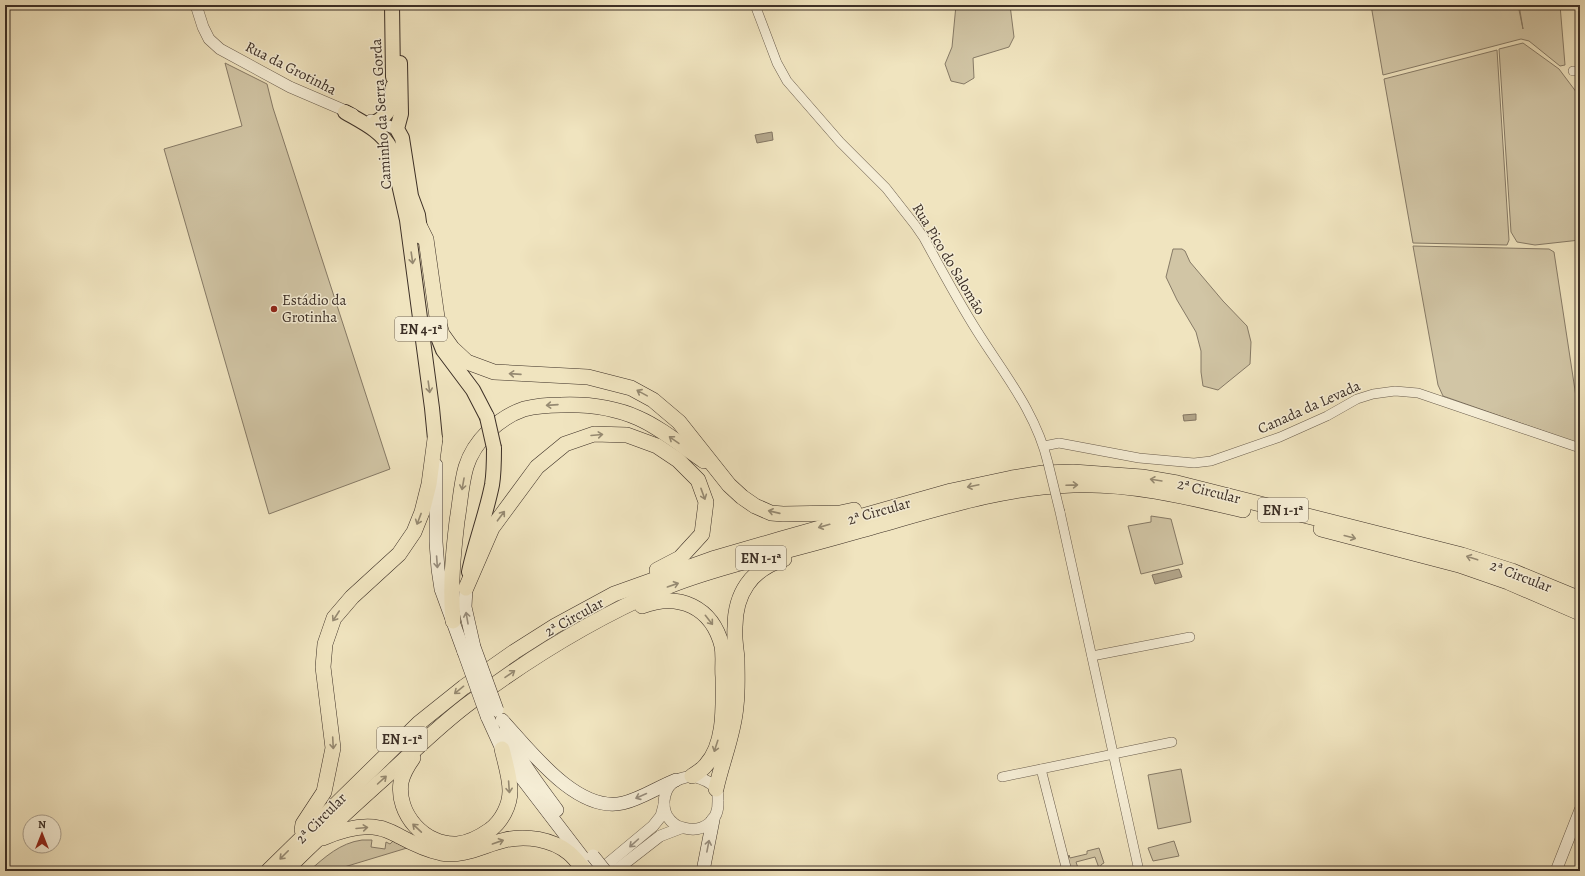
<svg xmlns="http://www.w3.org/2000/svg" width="1585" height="876" viewBox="0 0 1585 876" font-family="Alegreya,serif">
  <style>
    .green { fill: #d1c5a5; stroke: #867a66 }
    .water { fill: #b3a68b; stroke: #837663 }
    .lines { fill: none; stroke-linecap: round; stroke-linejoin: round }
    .minor-casing { stroke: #695c4c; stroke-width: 10 }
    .tertiary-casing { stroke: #695c4c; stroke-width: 12 }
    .secondary-casing { stroke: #3c2f26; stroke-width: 14 }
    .primary-casing { stroke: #3c2f26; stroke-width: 16 }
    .trunk-casing { stroke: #3c2f26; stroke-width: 16 }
    .minor { stroke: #f5edd5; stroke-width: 9 }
    .tertiary { stroke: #f5edd5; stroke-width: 11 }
    .secondary { stroke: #f5edd5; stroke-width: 13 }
    .primary { stroke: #f0e4bf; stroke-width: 14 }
    .trunk { stroke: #f0e4bf; stroke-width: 15 }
    .minor-bridge-casing { stroke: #695c4c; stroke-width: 10; stroke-linecap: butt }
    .secondary-bridge-casing { stroke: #3c2f26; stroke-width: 14; stroke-linecap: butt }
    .primary-bridge-casing { stroke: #3c2f26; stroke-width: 16; stroke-linecap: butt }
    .minor-bridge { stroke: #f5edd5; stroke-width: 9 }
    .secondary-bridge { stroke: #f5edd5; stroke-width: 13 }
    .primary-bridge { stroke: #f0e4bf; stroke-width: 14 }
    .oneway { stroke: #968a72 }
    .oneway2 { stroke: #988e7e }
    .poi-dot { fill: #8f2418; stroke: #f5edd5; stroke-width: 1.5 }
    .labels { text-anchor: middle; stroke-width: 3; stroke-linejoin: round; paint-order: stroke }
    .shield { fill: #f5edd5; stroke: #74685a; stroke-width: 1 }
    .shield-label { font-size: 14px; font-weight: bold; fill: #3c2f26 }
    .street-label { font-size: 15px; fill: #3c2f26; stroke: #f5edd5 }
    .poi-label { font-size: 15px; fill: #3c2f26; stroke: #f5edd5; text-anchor: start }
  </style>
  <rect width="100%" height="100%" fill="#f0e4bf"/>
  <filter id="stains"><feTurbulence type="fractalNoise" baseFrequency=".005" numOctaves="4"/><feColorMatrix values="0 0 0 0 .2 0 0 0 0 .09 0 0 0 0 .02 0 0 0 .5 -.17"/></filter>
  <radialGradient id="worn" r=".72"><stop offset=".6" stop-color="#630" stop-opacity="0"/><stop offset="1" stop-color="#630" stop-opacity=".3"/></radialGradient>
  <g class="green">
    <path d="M 956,5 L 1010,5 L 1014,37 L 1009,47 L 973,58 L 974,78 L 964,84 L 951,81 L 945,64 L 952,47 Z"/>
    <path d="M 1371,5 L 1518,5 L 1523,29 L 1519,5 L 1560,5 L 1565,65 L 1560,66 L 1529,41 L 1521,39 L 1383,75 Z"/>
    <path d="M 1523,43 L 1559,69 L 1580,97 L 1580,240 L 1535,245 L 1517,242 L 1511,232 L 1499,49 Z"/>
    <path d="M 1497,50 L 1509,240 L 1507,245 L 1413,243 L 1384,79 Z"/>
    <path d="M 225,63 L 267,84 L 273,108 L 390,469 L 269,514 L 164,149 L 242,126 Z"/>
    <path d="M 1413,246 L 1549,249 L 1554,252 L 1580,423 L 1580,444 L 1443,396 L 1438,385 Z"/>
    <path d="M 1173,249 L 1182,249 L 1185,251 L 1190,262 L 1223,301 L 1247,326 L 1251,342 L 1250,364 L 1218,390 L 1203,386 L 1201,372 L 1201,351 L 1196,332 L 1177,300 L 1166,277 Z"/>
    <path d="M 1151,516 L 1171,519 L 1183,564 L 1141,574 L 1128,526 L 1151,522 Z"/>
    <path d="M 1181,769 L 1191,822 L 1158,829 L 1148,775 Z"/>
    <path d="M 362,840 L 372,840 L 371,847 L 385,849 L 386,842 L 390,844 L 393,841 L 407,848 L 331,871 L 309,871 C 325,857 340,843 362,840 Z"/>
    <path d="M 1174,841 L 1179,856 L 1153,861 L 1148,848 Z"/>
    <path d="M 1099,848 L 1104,863 L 1102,864 L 1099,868 L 1095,857 L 1076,862 L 1079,871 L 1069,870 L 1067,860 L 1069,855 L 1070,858 L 1087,854 L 1087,851 Z"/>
  </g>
  <g class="water">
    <path d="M 772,132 L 773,140 L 757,143 L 755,135 Z"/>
    <path d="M 1196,414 L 1196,420 L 1184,421 L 1183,415 Z"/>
    <path d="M 1179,569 L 1182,577 L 1155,584 L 1152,575 Z"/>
  </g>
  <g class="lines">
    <defs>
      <g id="minor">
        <path d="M 755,5 L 777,63 L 787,81 L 840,142 L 886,188 L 915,225 L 924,238 C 941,269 958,301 977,331 C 1004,374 1036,412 1048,463"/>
        <path d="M 1573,71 L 1580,71"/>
        <path d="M 1044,446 L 1059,443 L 1139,458 L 1194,463 L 1211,461 L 1280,437 L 1327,416 L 1357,399 L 1373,394 L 1395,391 L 1418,393 L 1580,448"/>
        <path d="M 1060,512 L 1139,871"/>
        <path d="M 1092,656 L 1190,637"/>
        <path d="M 1041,769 L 1067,871"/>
        <path d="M 1002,777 L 1172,742"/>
      </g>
      <g id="tertiary">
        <path d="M 196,5 L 203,27 L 209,39 L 220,49 L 290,87 L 353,114"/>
        <path d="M 371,120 L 397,129"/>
        <path d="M 692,776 C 700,778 711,781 716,789 C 718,791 718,797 718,801 C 719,821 703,833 684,828 C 677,827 671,822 667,816 C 661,804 664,786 677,780 C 681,778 687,777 692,776 Z"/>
        <path d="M 599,871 L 653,826 L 661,816 L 664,805"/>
        <path d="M 615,871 L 660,836 L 681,828"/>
        <path d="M 1556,871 L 1580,810"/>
      </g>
      <g id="secondary">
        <path d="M 436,465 L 436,542 L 438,569 L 441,589 L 464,652"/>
        <path d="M 466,588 L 465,607 L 474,647"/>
        <path d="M 487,716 L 502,749 L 521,777 L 593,871"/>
        <path d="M 502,720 C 529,749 577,814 623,803 C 641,799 658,787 676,780"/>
        <path d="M 506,729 C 518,759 538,784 557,810"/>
        <path d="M 703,871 L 713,820"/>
      </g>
      <g id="primary">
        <path d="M 392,5 L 393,77"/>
        <path d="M 400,63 L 401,114 L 397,129 L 402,138 L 411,196 L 418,215 L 421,237"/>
        <path d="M 345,112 C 362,122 382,131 391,149 L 407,220 L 432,408 L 435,439"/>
        <path d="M 376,122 C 393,112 391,103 393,86"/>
        <path d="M 434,327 L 443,350 L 473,390 L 487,417"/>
        <path d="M 469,572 C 475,543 486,515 492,485 C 494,473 494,461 494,448"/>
      </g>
      <g id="trunk">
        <path d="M 419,225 L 426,239 L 437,317 L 442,334 L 452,348 L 467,362 L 494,372 L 588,377 L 631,388 L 653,400 L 679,422 L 729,485 L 742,497 L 755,506 L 771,513 L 783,514 L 840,513 L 854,510"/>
        <path d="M 1321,529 L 1459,565 L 1508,582 L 1580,613"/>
        <path d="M 466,588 L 492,528 L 537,467 L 565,444 L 594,434 L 627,435 L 657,446 L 678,460 L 698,480 L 706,502 L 702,534 L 680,558 L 657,570"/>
        <path d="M 642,606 C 679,592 712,607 722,646 C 724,657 722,666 723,677 C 723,704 726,743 706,765 C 702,770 697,773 692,776"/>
        <path d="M 453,621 C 450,586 453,555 457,521 C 460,504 461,484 466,467 C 474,441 498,418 524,409 C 536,406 549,405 561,405 C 587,404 613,407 638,418 C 661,428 682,446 704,461"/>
        <path d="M 413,758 C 408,765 403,773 401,782 C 396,814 425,846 457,844 C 469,843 480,837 490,830 C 502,821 510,805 510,791 C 510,777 505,762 502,749"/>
        <path d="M 716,789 C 722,761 734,734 736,706 C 738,690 737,674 737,658 C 736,648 734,638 735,627 C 735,594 751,569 784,559"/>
        <path d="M 302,830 L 303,824 L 324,792 L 333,748 L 323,667 L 325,644 L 334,618 L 352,597 L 399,554 L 414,532 L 422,512 L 429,484 L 435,439"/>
        <path d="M 323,838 C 339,831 361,824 379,828 C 386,829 393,833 399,836 C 412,843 426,850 441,853 C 465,857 483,845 505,840 C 526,835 552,839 569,853 C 575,858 580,865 585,871"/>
        <path d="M 268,871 L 419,723 L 464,687 L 514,652 L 555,626 L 614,594 L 712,559 L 781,539 L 951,491 L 1012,478 L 1043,473 L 1073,472 L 1142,477 L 1177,483 L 1462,555 L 1512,571 L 1580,599"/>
        <path d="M 285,871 C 319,837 355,804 391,772 C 417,748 443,722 472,701 C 531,657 595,618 662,589 C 691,576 723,568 754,559 C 789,550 823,541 858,531 C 928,512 999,487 1073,485 C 1131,483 1188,497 1243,510"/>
      </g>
    </defs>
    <use href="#minor" class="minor-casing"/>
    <use href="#tertiary" class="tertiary-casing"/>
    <use href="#secondary" class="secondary-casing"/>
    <use href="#primary" class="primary-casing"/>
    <use href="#trunk" class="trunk-casing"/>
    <use href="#minor" class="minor"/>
    <use href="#tertiary" class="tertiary"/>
    <use href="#secondary" class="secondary"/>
    <use href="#primary" class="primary"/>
    <use href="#trunk" class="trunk"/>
    <defs>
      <path id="minor-bridge" d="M 1048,463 L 1060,512"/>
      <g id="secondary-bridge">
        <path d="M 474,647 L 497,710"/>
        <path d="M 464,652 L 487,716"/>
        <path d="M 593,856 L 605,871"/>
      </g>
      <path id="primary-bridge" d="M 487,417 L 494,448"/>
    </defs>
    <use href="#minor-bridge" class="minor-bridge-casing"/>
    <use href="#secondary-bridge" class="secondary-bridge-casing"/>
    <use href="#primary-bridge" class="primary-bridge-casing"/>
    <use href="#minor-bridge" class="minor-bridge"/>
    <use href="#secondary-bridge" class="secondary-bridge"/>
    <use href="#primary-bridge" class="primary-bridge"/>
  </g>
  <defs><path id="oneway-shaft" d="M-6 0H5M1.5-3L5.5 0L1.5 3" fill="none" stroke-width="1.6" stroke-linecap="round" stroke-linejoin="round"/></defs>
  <g class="oneway">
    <use href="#oneway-shaft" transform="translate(412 258) rotate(82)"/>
    <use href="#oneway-shaft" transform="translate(515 374) rotate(-176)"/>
    <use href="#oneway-shaft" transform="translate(429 387) rotate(82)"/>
    <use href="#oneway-shaft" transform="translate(642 393) rotate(-151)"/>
    <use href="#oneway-shaft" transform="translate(552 405) rotate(176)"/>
    <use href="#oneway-shaft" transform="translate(597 435) rotate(-5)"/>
    <use href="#oneway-shaft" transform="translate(674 440) rotate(-145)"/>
    <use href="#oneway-shaft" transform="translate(1156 480) rotate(-171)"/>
    <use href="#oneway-shaft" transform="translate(463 484) rotate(100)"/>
    <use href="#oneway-shaft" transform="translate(1072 485) rotate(-2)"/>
    <use href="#oneway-shaft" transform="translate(973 486) rotate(168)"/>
    <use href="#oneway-shaft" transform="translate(703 494) rotate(70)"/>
    <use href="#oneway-shaft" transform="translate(774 512) rotate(-167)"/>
    <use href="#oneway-shaft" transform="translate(501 516) rotate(-53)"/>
    <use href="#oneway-shaft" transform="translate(419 519) rotate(111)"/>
    <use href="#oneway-shaft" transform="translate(824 526) rotate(164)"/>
    <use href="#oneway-shaft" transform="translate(1350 537) rotate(15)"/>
    <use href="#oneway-shaft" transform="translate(1472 558) rotate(-162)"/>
    <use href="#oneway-shaft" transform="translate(673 585) rotate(-19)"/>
    <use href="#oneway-shaft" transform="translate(336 616) rotate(123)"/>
    <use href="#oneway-shaft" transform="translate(709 620) rotate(52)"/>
    <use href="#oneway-shaft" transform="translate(510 674) rotate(-35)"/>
    <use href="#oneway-shaft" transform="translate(459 690) rotate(141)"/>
    <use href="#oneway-shaft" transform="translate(333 743) rotate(87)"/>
    <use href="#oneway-shaft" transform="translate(716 746) rotate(108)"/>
    <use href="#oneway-shaft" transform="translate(382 780) rotate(-42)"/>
    <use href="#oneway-shaft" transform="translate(509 787) rotate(86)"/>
    <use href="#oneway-shaft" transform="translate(362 828) rotate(-5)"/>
    <use href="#oneway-shaft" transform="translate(417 828) rotate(-137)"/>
    <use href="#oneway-shaft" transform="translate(498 842) rotate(-19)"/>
    <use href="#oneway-shaft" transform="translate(284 855) rotate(135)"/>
  </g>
  <g class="oneway2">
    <use href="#oneway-shaft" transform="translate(437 562) rotate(86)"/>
    <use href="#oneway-shaft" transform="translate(467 618) rotate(-100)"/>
    <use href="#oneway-shaft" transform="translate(641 796) rotate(156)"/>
    <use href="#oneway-shaft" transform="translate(634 843) rotate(138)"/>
    <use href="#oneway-shaft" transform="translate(708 846) rotate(-79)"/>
  </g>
  <circle class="poi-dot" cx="274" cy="309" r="4"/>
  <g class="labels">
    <g class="shield">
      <rect x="395" y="317" width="52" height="24" rx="3"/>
      <rect x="1258" y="498" width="50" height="24" rx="3"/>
      <rect x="736" y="546" width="50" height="24" rx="3"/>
      <rect x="377" y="727" width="50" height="24" rx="3"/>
    </g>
    <g class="shield-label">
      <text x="421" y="334">EN 4-1ª</text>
      <text x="1283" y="515">EN 1-1ª</text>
      <text x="761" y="563">EN 1-1ª</text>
      <text x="402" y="744">EN 1-1ª</text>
    </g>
    <g class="street-label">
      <text transform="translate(291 68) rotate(27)" y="5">Rua da Grotinha</text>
      <text transform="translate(381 114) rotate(-94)" y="5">Caminho da Serra Gorda</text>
      <text transform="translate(949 259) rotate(59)" y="5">Rua Pico do Salomão</text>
      <text transform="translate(1309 407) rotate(-24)" y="5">Canada da Levada</text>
      <text transform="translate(1209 491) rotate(14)" y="5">2ª Circular</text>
      <text transform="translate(879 511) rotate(-16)" y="5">2ª Circular</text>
      <text transform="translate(1521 576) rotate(21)" y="5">2ª Circular</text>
      <text transform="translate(574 617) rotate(-29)" y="5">2ª Circular</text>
      <text transform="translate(321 818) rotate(-45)" y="5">2ª Circular</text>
    </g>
    <g class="poi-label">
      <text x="282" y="305">Estádio da<tspan x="282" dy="17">Grotinha</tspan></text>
    </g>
  </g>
  <rect width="1585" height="876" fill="none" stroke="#f0e4bf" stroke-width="20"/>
  <rect x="6" y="6" width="1573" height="864" fill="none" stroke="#3c2f26" stroke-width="2"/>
  <rect x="10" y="10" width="1565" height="856" fill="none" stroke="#3c2f26"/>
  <g transform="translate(42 834)"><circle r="19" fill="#f5edd5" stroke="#aba18f"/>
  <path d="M0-3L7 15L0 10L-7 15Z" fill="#8f2418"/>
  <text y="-6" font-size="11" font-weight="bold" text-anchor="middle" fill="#3c2f26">N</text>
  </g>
  <rect width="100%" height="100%" filter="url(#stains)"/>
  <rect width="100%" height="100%" fill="url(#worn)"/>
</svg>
